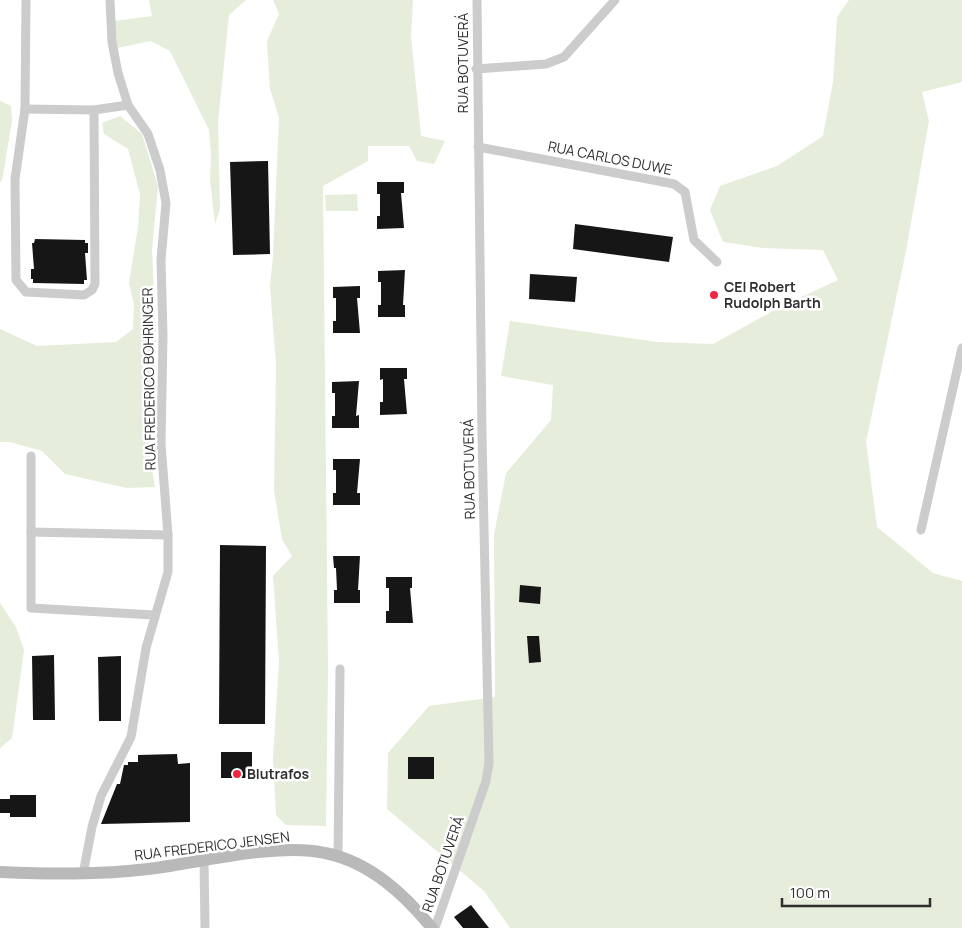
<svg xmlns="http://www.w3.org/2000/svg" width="962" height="928" viewBox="0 0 962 928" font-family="Manrope,sans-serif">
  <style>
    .green { fill: #e6eddb }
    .building { fill: #161616 }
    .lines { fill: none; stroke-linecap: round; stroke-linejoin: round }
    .street { stroke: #ccc; stroke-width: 9 }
    .secondary { stroke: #b9b9b9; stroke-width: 12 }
    .poi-dot { fill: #f2243f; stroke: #fff; stroke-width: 2 }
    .labels { text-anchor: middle; stroke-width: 5; stroke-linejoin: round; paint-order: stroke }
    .street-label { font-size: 14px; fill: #2f2f2f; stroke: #fff }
    .poi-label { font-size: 14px; font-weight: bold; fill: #2f2f2f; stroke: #fff; text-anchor: start }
  </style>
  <rect width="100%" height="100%" fill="#fff"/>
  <g class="green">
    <path d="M 149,0 L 246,0 L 229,15 L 218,122 L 220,209 L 215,224 L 210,180 L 211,155 L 209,130 L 170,51 L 151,41 L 117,48 L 114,21 L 152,16 Z"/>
    <path d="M 273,0 L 413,0 L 411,36 L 421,136 L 445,141 L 434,164 L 417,161 L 409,146 L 368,146 L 368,161 L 323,186 L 328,669 L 326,826 L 286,825 L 276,815 L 273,759 L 279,662 L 273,576 L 292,556 L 282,539 L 274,491 L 276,365 L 270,286 L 273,256 L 279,117 L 270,89 L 267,41 L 279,14 Z"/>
    <path d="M 849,0 L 962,0 L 962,82 L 922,92 L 929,121 L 906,251 L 866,442 L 877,527 L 933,573 L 962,581 L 962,928 L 510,928 L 484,891 L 387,809 L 388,753 L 429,706 L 495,697 L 494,535 L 506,473 L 551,420 L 553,385 L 501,376 L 510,321 L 657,342 L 713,344 L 780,307 L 838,280 L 823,250 L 763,248 L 723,242 L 710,210 L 720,186 L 777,166 L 823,136 L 833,82 L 837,17 Z"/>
    <path d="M 0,101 L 11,106 L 12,121 L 2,181 L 0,182 Z"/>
    <path d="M 120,116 L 142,134 L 158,186 L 152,250 L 156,337 L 149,453 L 155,487 L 127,488 L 65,474 L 42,451 L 10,442 L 0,442 L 0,329 L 37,346 L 116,342 L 133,329 L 134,305 L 129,283 L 138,227 L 140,194 L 128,149 L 104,134 L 102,123 Z"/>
    <path d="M 357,194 L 358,211 L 326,211 L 325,195 Z"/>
    <path d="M 0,603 L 16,627 L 24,650 L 12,738 L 0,748 Z"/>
  </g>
  <g class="building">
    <path d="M 268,161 L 270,254 L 233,255 L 230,162 Z"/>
    <path d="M 377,182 L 404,182 L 404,193 L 401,193 L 404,228 L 377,229 L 377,216 L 380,216 L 380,194 L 377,194 Z"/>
    <path d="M 575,224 L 673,237 L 669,262 L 573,249 Z"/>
    <path d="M 35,239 L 85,240 L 85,243 L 88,243 L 88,253 L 85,253 L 87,280 L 84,280 L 84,284 L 33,283 L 33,279 L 31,279 L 31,269 L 34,269 L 32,243 L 34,243 Z"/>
    <path d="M 405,270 L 403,305 L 405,305 L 405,317 L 378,317 L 378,305 L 381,305 L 381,282 L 378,282 L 378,271 Z"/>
    <path d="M 530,274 L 577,277 L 575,302 L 529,299 Z"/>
    <path d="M 360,286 L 360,298 L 357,298 L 360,333 L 333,333 L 333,321 L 336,321 L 336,298 L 333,298 L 333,287 Z"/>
    <path d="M 380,368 L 407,368 L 407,379 L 404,379 L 407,414 L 380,415 L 380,402 L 383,402 L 383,379 L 380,380 Z"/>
    <path d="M 359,381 L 356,416 L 359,415 L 359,428 L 332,428 L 332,416 L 335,416 L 335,393 L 332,393 L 332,382 Z"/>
    <path d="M 333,459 L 360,459 L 357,493 L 360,493 L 360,505 L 333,505 L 333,493 L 336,493 L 336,470 L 333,470 Z"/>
    <path d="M 220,545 L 266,546 L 265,724 L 219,724 Z"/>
    <path d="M 333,556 L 360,556 L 358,590 L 360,590 L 360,603 L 334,603 L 334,590 L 337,590 L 336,568 L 334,568 Z"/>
    <path d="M 386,577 L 412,577 L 412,588 L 410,588 L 413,623 L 386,623 L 386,611 L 389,611 L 389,588 L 386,588 Z"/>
    <path d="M 520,585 L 541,587 L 540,604 L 519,602 Z"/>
    <path d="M 527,636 L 539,636 L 541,662 L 529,663 Z"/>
    <path d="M 54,655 L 55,720 L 33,720 L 32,656 Z"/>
    <path d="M 121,656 L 121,721 L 99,721 L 98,657 Z"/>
    <rect x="221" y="752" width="31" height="26"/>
    <path d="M 177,754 L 178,764 L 190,763 L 190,822 L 101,824 L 117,784 L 120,784 L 124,765 L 128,765 L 128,762 L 138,762 L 138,755 Z"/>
    <rect x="408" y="757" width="26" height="22"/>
    <path d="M 10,795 L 36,795 L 36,817 L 10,817 L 10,813 L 0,813 L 0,799 L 10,799 Z"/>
    <path d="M 471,905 L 489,928 L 463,928 L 454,917 Z"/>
  </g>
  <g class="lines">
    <g class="street">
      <path d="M 26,0 L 25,109 L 15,179 L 16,280 L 26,292 L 84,295 L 92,290 L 95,284 L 94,110"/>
      <path d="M 476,69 L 546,64 L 564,57 L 615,0"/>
      <path d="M 25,109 L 94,110 L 128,105"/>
      <path d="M 478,147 L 674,184 L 685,192 L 694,240 L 717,262"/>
      <path d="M 31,456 L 31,608 L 154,615"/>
      <path d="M 921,530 L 962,348"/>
      <path d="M 31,532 L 168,535"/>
      <path d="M 338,856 L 340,669"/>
      <path d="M 204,861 L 205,928"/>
      <path d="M 83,874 L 92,827 L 101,796 L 131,737 L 146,648 L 168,572 L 168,535 L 161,444 L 163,336 L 161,260 L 166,203 L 160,170 L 148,134 L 128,105 L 118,73 L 112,42 L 110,0"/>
      <path d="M 435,928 L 486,781 L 489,763 L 482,434 L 477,0"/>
    </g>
    <path class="secondary" d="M 0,872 C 50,874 98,875 148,869 C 198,863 278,842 325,853 C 370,862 404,894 432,928"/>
  </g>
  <g class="poi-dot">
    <circle cx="714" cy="295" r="5"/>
    <circle cx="237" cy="774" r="5"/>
  </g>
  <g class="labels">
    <g class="street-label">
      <text transform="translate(463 63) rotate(-90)" y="5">RUA BOTUVERÁ</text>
      <text transform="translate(610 158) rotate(11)" y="5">RUA CARLOS DUWE</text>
      <text transform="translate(149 379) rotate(-91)" y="5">RUA FREDERICO BOHRINGER</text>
      <text transform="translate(469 469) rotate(-91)" y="5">RUA BOTUVERÁ</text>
      <text transform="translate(212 846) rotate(-7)" y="5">RUA FREDERICO JENSEN</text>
      <text transform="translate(443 864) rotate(-71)" y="5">RUA BOTUVERÁ</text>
    </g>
    <g class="poi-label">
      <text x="724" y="292">CEI Robert<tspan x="724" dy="16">Rudolph Barth</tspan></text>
      <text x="247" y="779">Blutrafos</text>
    </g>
  </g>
  <path d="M782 898v8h148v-8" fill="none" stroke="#2f2f2f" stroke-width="2.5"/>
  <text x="790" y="898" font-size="15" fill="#2f2f2f" stroke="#ffffff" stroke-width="4" paint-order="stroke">100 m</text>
</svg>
